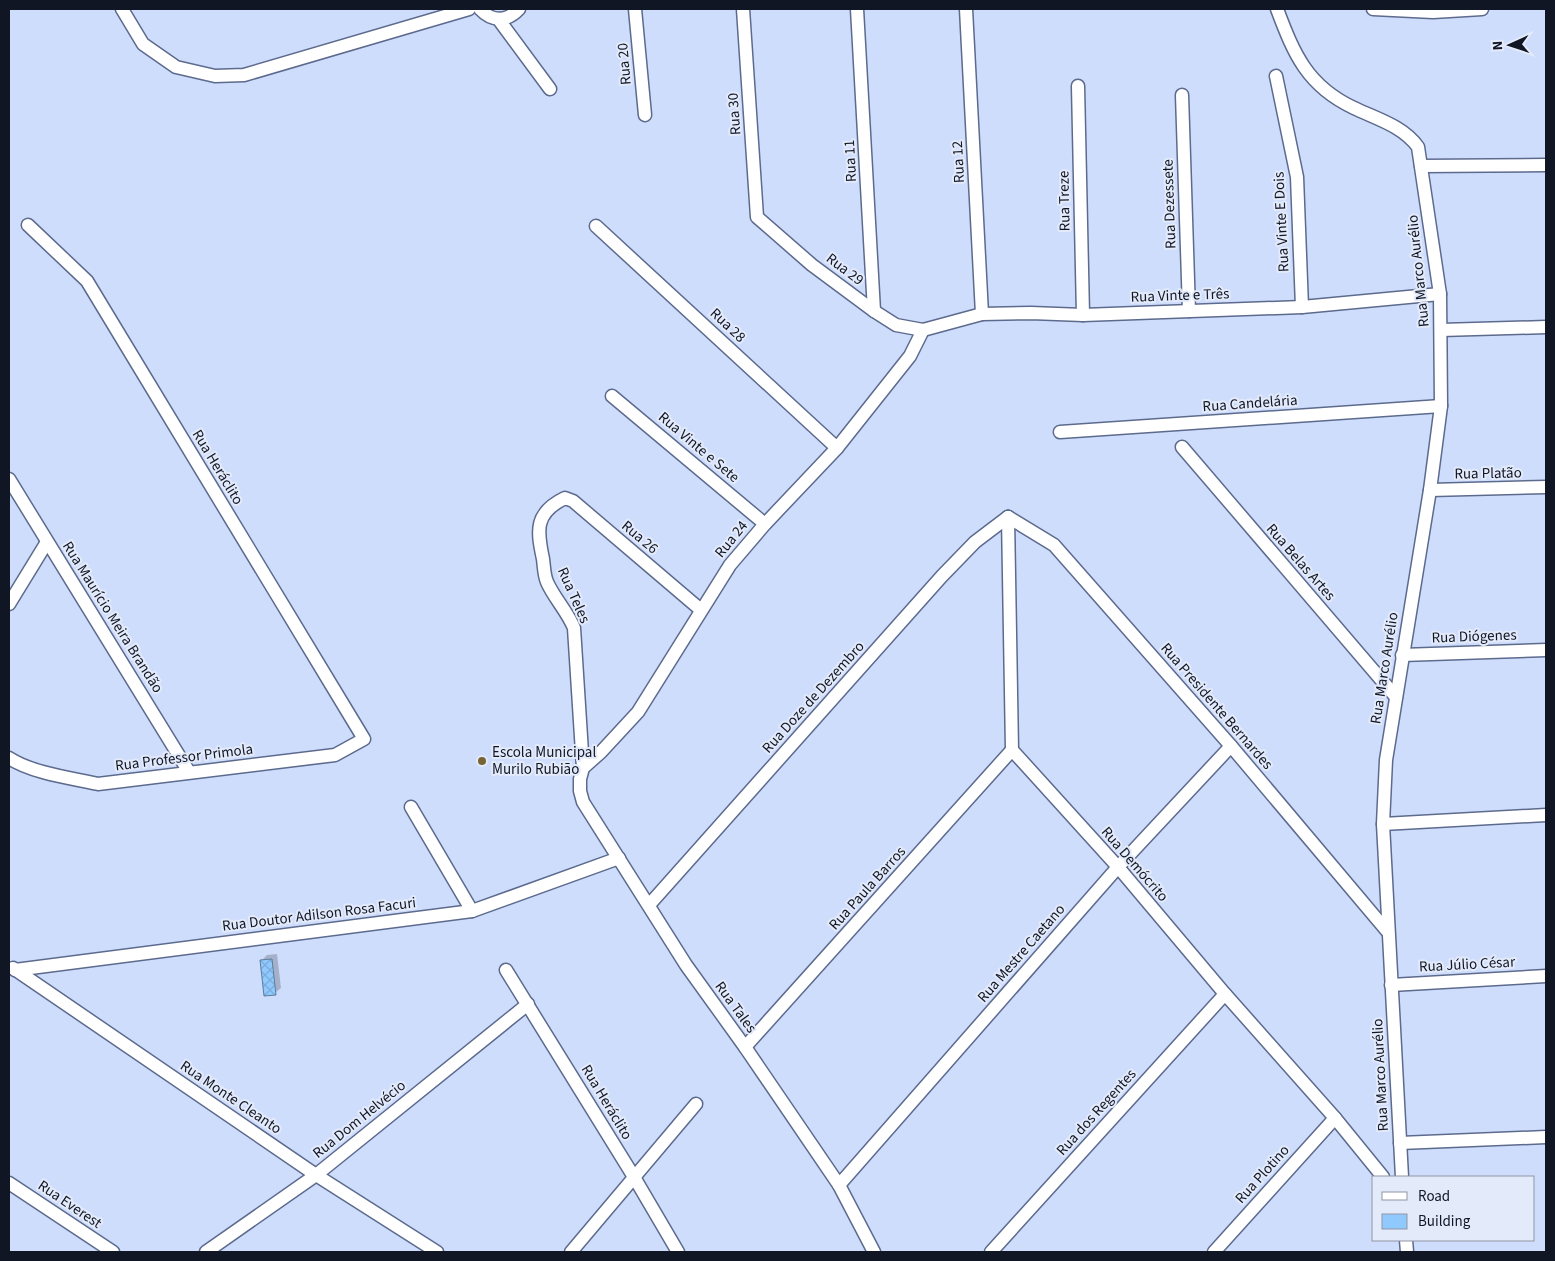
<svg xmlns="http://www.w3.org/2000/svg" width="1555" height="1261" viewBox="0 0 1555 1261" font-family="'Source Sans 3',sans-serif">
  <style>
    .shadow { fill: #0003 }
    .building { fill: url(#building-cross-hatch); stroke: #5e7d9a }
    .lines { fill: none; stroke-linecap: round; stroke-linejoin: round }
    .minor-casing { stroke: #5c6a8d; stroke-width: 15 }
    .minor { stroke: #fff; stroke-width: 12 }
    .poi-dot { fill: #786433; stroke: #e3eafa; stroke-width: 2 }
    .labels { text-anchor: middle; stroke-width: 4; stroke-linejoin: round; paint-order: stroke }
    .street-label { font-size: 15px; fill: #111624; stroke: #e3eafa }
    .poi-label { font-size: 15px; fill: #111624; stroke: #e3eafa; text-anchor: start }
  </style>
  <defs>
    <pattern id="building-cross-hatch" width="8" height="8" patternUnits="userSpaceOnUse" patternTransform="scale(1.25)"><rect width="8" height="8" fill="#90c9fe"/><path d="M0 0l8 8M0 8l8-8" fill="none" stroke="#7bacda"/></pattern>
  </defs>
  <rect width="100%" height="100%" fill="#cfddfd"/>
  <path class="shadow" d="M 277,954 L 281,988 L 275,993 L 261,961 L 267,955 Z"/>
  <path class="building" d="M 272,959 L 276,995 L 264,996 L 260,960 Z"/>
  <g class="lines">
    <defs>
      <g id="minor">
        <path d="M 122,9 L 143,44 L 176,67 L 215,76 L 244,75 L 469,9"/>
        <path d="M 480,9 C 492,22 507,22 519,9"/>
        <path d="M 635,9 L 645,115"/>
        <path d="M 743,9 L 757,217 L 812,265 L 874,311 L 896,325 L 923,330 L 982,314 L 1031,313 L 1083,315 L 1302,307 L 1440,294"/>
        <path d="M 857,9 L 874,311"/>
        <path d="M 966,9 L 982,314"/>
        <path d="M 1277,9 C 1294,54 1307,86 1354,108 C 1377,119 1403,126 1418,147 L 1440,294 L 1441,406 L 1430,490 L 1386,760 L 1383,824 L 1402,1177"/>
        <path d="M 1373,9 L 1433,12 L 1482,9"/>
        <path d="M 499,20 L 550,89"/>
        <path d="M 1276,76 L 1297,177 L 1302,307"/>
        <path d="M 1078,86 L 1083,315"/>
        <path d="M 1182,95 L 1189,311"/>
        <path d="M 1421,166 L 1546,165"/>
        <path d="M 596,226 L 837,448"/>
        <path d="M 1441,330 L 1546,327"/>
        <path d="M 612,396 L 765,524"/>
        <path d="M 1060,432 L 1441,406"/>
        <path d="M 1182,447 L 1396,697"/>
        <path d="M 9,479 L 189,772"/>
        <path d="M 1430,490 L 1546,487"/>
        <path d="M 1008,517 L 1012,750 L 1118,867 L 1225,994 L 1335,1118 L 1383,1177"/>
        <path d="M 1008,517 L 1054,545 L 1231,746 L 1387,931"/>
        <path d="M 9,604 L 47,542"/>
        <path d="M 1402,655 L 1546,650"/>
        <path d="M 9,758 C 32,773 70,778 98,784 L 335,755 L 364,739 L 87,281 L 28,225"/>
        <path d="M 583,768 L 574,628 C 567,611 554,598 547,582 C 544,575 544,566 543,559 C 537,531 534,513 565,498 L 573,501 L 701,610"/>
        <path d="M 411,807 L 472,911"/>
        <path d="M 1383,824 L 1546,815"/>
        <path d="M 649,905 L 942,576 L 975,542 L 1008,517"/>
        <path d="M 13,968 L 316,1175 L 437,1252"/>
        <path d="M 15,970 L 472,911 L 619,858"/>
        <path d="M 506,970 L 634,1177 L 678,1252"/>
        <path d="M 1391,985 L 1546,976"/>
        <path d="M 745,1047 L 1012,750"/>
        <path d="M 1400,1143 L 1546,1137"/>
        <path d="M 9,1183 L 113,1252"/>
        <path d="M 839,1185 L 1118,867 L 1231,746"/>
        <path d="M 1406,1240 L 1407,1252"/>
        <path d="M 206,1252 L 316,1175 L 528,1004"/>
        <path d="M 571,1252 L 696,1104"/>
        <path d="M 874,1252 L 839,1185 L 745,1047 L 686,965 L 583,802 L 580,791 L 580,779 L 583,768 L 601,752 L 638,712 L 730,565 L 765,524 L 837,448 L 910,356 L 923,330"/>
        <path d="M 991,1252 L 1225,994"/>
        <path d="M 1214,1252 L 1335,1118"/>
      </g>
    </defs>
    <use href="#minor" class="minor-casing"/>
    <use href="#minor" class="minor"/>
  </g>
  <circle class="poi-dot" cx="482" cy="761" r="5"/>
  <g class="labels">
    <g class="street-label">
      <text transform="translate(624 64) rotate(-95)" y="5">Rua 20</text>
      <text transform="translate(734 114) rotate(-94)" y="5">Rua 30</text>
      <text transform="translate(850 161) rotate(-93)" y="5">Rua 11</text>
      <text transform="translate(958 162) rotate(-93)" y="5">Rua 12</text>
      <text transform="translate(1064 201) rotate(-91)" y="5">Rua Treze</text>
      <text transform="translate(1169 204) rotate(-92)" y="5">Rua Dezessete</text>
      <text transform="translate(1281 222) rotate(-93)" y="5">Rua Vinte E Dois</text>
      <text transform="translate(845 269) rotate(37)" y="5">Rua 29</text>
      <text transform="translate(1418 271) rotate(-96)" y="5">Rua Marco Aurélio</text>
      <text transform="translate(1180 295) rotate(-2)" y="5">Rua Vinte e Três</text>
      <text transform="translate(728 325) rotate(43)" y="5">Rua 28</text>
      <text transform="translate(1250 403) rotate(-4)" y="5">Rua Candelária</text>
      <text transform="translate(699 447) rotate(40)" y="5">Rua Vinte e Sete</text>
      <text transform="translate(218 467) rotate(59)" y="5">Rua Heráclito</text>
      <text transform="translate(1488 473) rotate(-1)" y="5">Rua Platão</text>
      <text transform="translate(640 537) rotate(40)" y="5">Rua 26</text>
      <text transform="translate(731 539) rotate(-51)" y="5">Rua 24</text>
      <text transform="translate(1301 562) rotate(49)" y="5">Rua Belas Artes</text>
      <text transform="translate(574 595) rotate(66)" y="5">Rua Teles</text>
      <text transform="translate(113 617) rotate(58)" y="5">Rua Maurício Meira Brandão</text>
      <text transform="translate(1474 636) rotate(-2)" y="5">Rua Diógenes</text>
      <text transform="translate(1384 668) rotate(-81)" y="5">Rua Marco Aurélio</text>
      <text transform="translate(813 697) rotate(-48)" y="5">Rua Doze de Dezembro</text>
      <text transform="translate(1217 706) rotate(49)" y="5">Rua Presidente Bernardes</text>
      <text transform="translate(184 757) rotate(-7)" y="5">Rua Professor Primola</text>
      <text transform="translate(1135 864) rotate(49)" y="5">Rua Demócrito</text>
      <text transform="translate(867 888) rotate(-48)" y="5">Rua Paula Barros</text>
      <text transform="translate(319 914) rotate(-7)" y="5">Rua Doutor Adilson Rosa Facuri</text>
      <text transform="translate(1021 953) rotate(-49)" y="5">Rua Mestre Caetano</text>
      <text transform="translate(1467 964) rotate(-3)" y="5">Rua Júlio César</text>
      <text transform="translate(736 1007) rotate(54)" y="5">Rua Tales</text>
      <text transform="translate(1380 1075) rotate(-93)" y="5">Rua Marco Aurélio</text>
      <text transform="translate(231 1097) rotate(34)" y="5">Rua Monte Cleanto</text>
      <text transform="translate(607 1102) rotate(59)" y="5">Rua Heráclito</text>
      <text transform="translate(1096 1112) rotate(-48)" y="5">Rua dos Regentes</text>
      <text transform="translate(359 1119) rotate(-39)" y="5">Rua Dom Helvécio</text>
      <text transform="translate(1262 1174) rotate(-48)" y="5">Rua Plotino</text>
      <text transform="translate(70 1204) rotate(34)" y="5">Rua Everest</text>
    </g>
    <g class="poi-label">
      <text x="492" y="757">Escola Municipal<tspan x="492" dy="17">Murilo Rubião</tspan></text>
    </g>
  </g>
  <rect width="1555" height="1261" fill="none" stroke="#111624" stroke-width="20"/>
  <rect x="1372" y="1176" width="162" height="65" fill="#e3eafa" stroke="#8f95a4"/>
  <rect x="1382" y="1192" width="25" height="8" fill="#ffffff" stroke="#8f95a4"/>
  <text x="1418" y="1201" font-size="15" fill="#111624">Road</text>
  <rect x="1382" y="1214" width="25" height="15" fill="#90c9fe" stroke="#8f95a4"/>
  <text x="1418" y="1226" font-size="15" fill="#111624">Building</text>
  <g transform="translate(1510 45) rotate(267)" stroke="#e3eafa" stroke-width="4" paint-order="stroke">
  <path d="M0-4L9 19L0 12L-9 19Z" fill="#111624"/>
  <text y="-8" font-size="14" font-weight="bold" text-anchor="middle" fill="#111624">N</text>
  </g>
</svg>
